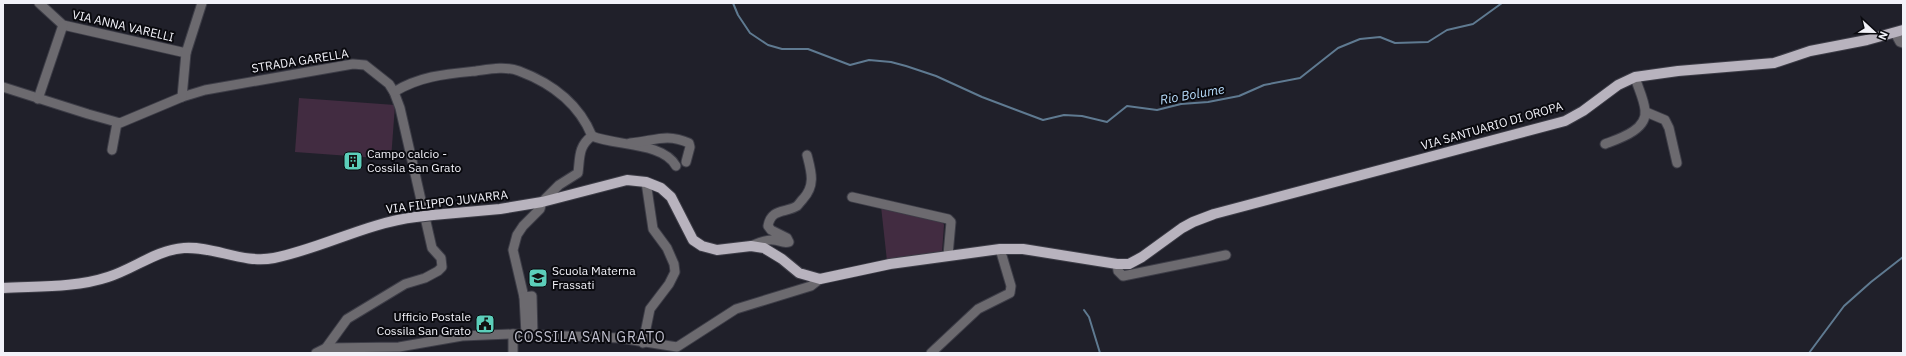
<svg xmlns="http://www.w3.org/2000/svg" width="1906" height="356" viewBox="0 0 1906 356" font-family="'IBM Plex Sans',sans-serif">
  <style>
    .green { fill: #422c41 }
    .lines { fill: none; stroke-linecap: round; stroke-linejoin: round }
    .stream { stroke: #5f7a91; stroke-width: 2 }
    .minor-casing { stroke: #3d3d47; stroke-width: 11 }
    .major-casing { stroke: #3d3d47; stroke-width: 12 }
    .minor { stroke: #6c6a6f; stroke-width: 9 }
    .major { stroke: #b8b3be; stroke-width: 10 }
    .major-bridge-casing { stroke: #3d3d47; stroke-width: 12; stroke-linecap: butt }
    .major-bridge { stroke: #b8b3be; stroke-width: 10 }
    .labels { text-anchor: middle; stroke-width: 4; stroke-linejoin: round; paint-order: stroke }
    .street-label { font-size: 12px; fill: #f2f2f9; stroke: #0a0a0f }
    .poi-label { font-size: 12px; fill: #f2f2f9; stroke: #0a0a0f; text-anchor: start }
    .water-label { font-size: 13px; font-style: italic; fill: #b6dbfa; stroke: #0a0a0f }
    .quarter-label { font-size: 14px; letter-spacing: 1px; fill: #c0c0ce; stroke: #0a0a0f }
  </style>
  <rect width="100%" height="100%" fill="#20202a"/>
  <g class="green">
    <path d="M 299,98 L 395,105 L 391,159 L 295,152 Z"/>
    <path d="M 881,206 L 942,220 L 944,225 L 942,252 L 887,261 Z"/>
  </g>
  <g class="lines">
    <g class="stream">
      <path d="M 733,3 L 738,15 L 750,33 L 768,45 L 782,49 L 808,49 L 850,65 L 869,60 L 891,62 L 906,66 L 936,76 L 982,97 L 1043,120 L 1064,115 L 1082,116 L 1107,122 L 1127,106 L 1157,110 L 1181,104 L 1208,102 L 1239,96 L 1264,85 L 1300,78 L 1338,48 L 1360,39 L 1380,37 L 1395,43 L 1428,42 L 1447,30 L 1473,24 L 1502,3"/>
      <path d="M 1084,310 L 1089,317 L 1100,353"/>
      <path d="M 1809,353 L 1844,306 L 1871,282 L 1903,257"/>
    </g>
    <defs>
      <g id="minor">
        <path d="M 39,3 L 63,25 L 186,53"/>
        <path d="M 1895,33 L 1900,42 L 1903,43"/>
        <path d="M 3,87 L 88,114 L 120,123 L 182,97 L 205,90 L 353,64 L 365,65 L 389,84 L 394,92 L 400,108 L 432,248 L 441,258 L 442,267 L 438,271 L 425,278 L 405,284 L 347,319 L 326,348"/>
        <path d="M 394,92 C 420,76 446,74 476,71 C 490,69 505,66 519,71 C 551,83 579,104 592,136 C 578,146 580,158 578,173 L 559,185 L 542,202 L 540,209 L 523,226 L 517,235 L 513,250 L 524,297"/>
        <path d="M 182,97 L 186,53 L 202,3"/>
        <path d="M 38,99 L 63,25"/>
        <path d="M 1646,112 L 1665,120 L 1669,128 L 1677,163"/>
        <path d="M 592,136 C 615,146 663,142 676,166"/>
        <path d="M 630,143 C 652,142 665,132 689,143 L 690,147 L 686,162"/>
        <path d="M 1605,144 C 1618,139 1648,130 1645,110 C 1644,99 1638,88 1635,77"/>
        <path d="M 112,150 L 117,123"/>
        <path d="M 852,197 L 948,219 L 951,222 L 948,255"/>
        <path d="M 751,246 C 758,243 766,239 773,240 C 779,240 783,244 789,242 L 787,238 L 771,230 L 768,226 C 771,208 786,213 797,206 C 799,204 801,201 803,199 C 816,185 811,171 807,155"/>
        <path d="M 1117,264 L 1118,271 L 1123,276 L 1226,255"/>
        <path d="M 526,334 L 524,297 L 532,296 L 533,335"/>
        <path d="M 643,343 L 650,309 L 669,284 L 675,272 L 674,264 L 667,248 L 653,229 L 646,182"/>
        <path d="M 316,353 L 326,348 L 399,347 L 462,336 L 513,334 L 620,338 L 677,347 L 736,309 L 811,286 L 820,279"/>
        <path d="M 513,353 L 513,334"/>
        <path d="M 931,353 L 978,309 L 1010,293 L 1011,286 L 1000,249"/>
      </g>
      <g id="major">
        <path d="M 433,215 L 500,209 L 542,202 L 627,180 L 646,182 L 661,188 L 671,197 L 693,240 L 702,246 L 717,250 L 751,246 L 764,248 L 782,259 L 799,273 L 820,279 L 890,264 L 1000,249 L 1023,249 L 1117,264 L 1129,264 L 1142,257 L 1182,228 L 1193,222 L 1214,214 L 1565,121 L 1583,111 L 1618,85 L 1635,77 L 1678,71 L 1774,63 L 1810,51 L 1867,40 L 1903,30"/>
        <path d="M 3,288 C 37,286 75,288 108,277 C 134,269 156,250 184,248 C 214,246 243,264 274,258 C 323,248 366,223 416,217"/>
      </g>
    </defs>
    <use href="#minor" class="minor-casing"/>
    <use href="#major" class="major-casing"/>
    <use href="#minor" class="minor"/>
    <use href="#major" class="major"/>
    <defs>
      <path id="major-bridge" d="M 416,217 L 433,215"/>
    </defs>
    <use href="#major-bridge" class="major-bridge-casing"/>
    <use href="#major-bridge" class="major-bridge"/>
  </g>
  <defs>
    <symbol id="building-square" viewBox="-11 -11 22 22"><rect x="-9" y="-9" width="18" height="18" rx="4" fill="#5cceba" stroke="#0a0a0f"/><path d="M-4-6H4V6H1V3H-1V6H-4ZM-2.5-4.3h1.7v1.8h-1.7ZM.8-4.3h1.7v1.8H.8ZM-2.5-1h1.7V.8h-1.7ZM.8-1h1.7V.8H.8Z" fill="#111"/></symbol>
    <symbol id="school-square" viewBox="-11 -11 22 22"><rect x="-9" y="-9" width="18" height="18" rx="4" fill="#5cceba" stroke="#0a0a0f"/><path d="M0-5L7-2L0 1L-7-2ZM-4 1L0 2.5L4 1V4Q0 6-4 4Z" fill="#111"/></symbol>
    <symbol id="civic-square" viewBox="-11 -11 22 22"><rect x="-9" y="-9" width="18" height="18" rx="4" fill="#5cceba" stroke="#0a0a0f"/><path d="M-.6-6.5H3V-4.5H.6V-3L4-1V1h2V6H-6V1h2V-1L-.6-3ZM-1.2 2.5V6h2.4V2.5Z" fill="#111"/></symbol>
  </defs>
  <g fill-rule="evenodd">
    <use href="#building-square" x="342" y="150" width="22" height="22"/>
    <use href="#school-square" x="527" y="267" width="22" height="22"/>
    <use href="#civic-square" x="474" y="313" width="22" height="22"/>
  </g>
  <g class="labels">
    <g class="street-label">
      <text transform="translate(123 26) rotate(13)" y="4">VIA ANNA VARELLI</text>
      <text transform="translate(300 61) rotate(-9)" y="4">STRADA GARELLA</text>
      <text transform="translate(1492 126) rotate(-16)" y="4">VIA SANTUARIO DI OROPA</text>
      <text transform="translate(447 202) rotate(-7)" y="4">VIA FILIPPO JUVARRA</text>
    </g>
    <g class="poi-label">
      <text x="367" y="158">Campo calcio -<tspan x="367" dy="14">Cossila San Grato</tspan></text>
      <text x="552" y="275">Scuola Materna<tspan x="552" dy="14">Frassati</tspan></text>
      <text x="471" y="321" text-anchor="end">Ufficio Postale<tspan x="471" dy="14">Cossila San Grato</tspan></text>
    </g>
    <g class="water-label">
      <text transform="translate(1192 94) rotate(-10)" y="5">Rio Bolume</text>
    </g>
    <g class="quarter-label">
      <text x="590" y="342">COSSILA SAN GRATO</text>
    </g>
  </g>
  <rect width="1906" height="356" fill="none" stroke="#f2f2f9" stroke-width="8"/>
  <g transform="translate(1874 32) rotate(112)" stroke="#0a0a0f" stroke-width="3" paint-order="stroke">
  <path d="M0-3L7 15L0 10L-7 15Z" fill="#f2f2f9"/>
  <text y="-6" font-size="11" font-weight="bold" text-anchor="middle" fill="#f2f2f9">N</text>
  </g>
</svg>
